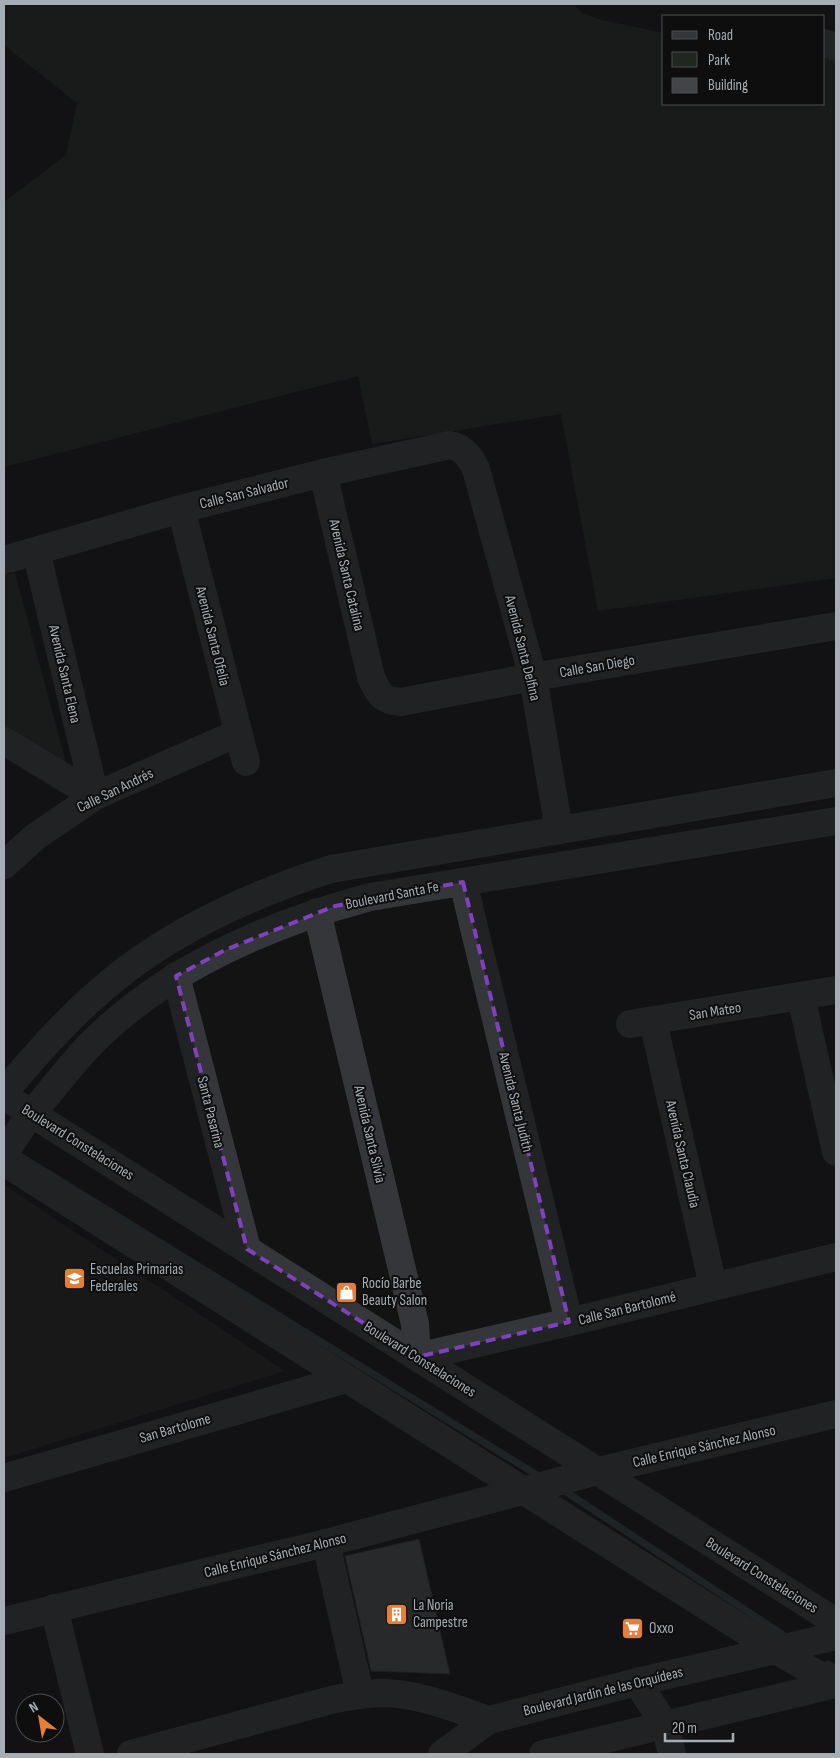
<svg xmlns="http://www.w3.org/2000/svg" width="840" height="1758" viewBox="0 0 840 1758" font-family="'Sofia Sans Condensed',sans-serif">
  <style>
    .built { fill: #1f2021 }
    .green { fill: #20271f }
    .lines { fill: none; stroke-linecap: round; stroke-linejoin: round }
    .stream { stroke: #2d393c; stroke-width: 7 }
    .building { fill: #424547; stroke: #2d2e30 }
    .minor { stroke: #343639; stroke-width: 28 }
    .marked { fill: none; stroke: #8140bd; stroke-width: 4; stroke-dasharray: 10 6; stroke-linejoin: round }
    .labels { text-anchor: middle; stroke-width: 4; stroke-linejoin: round; paint-order: stroke }
    .street-label { font-size: 15px; fill: #a5aeb4; stroke: #0e0e0f }
    .poi-label { font-size: 15px; fill: #a5aeb4; stroke: #0e0e0f; text-anchor: start }
  </style>
  <rect width="100%" height="100%" fill="#131314"/>
  <path class="built" d="M 4,1185 L 285,1371 L 4,1458 Z"/>
  <g class="green">
    <path d="M 4,4 L 574,4 L 582,13 L 601,20 L 664,33 L 664,104 L 824,104 L 824,55 L 836,59 L 836,578 L 598,611 L 561,414 L 372,444 L 358,376 L 4,467 L 4,202 L 66,155 L 77,103 L 4,45 Z"/>
    <path d="M 15,573 L 67,767 L 4,730 L 4,575 Z"/>
  </g>
  <g class="lines">
    <g class="stream">
      <path d="M 15,1153 L 542,1478"/>
      <path d="M 560,1488 L 782,1634"/>
      <path d="M 828,1664 L 836,1669"/>
    </g>
  </g>
  <path class="building" d="M 419,1539 L 450,1674 L 371,1671 L 345,1556 Z"/>
  <g class="lines">
    <g class="minor">
      <path d="M 824,43 L 836,47"/>
      <path d="M 323,473 L 371,677 C 379,694 381,700 401,702 L 533,677 L 836,626"/>
      <path d="M 181,509 L 246,762"/>
      <path d="M 36,551 L 95,796"/>
      <path d="M 4,560 L 181,509 L 323,473 L 450,445 C 463,447 471,458 476,469 L 533,677 L 559,830"/>
      <path d="M 4,741 L 95,796"/>
      <path d="M 4,865 L 35,837 L 95,796 L 238,733"/>
      <path d="M 463,882 L 569,1322"/>
      <path d="M 317,912 L 415,1324 L 417,1357 L 569,1322 L 836,1257"/>
      <path d="M 176,976 L 247,1249"/>
      <path d="M 801,997 L 836,1152"/>
      <path d="M 653,1021 L 713,1286"/>
      <path d="M 630,1024 L 836,990"/>
      <path d="M 4,1092 C 41,1048 81,1004 127,969 C 187,924 259,892 331,869 L 836,783"/>
      <path d="M 4,1096 L 836,1622"/>
      <path d="M 4,1153 C 11,1144 17,1134 23,1125 C 44,1099 64,1073 86,1049 C 161,970 266,925 370,897 L 836,821"/>
      <path d="M 4,1162 L 774,1649 L 836,1685"/>
      <path d="M 4,1478 L 346,1379"/>
      <path d="M 326,1543 L 360,1694"/>
      <path d="M 54,1608 L 90,1754"/>
      <path d="M 4,1621 L 326,1543 L 598,1471 L 836,1414"/>
      <path d="M 637,1682 L 665,1725 L 672,1754"/>
      <path d="M 131,1754 L 335,1699 C 352,1696 368,1693 385,1693 C 420,1694 456,1709 489,1720"/>
      <path d="M 442,1754 L 489,1720 L 637,1682 L 836,1636"/>
      <path d="M 543,1754 L 836,1684"/>
    </g>
  </g>
  <path d="M0 0H840V1758H0ZM 463,882 L 569,1322 L 417,1357 L 247,1249 L 176,976 L 225,950 L 335,906 Z" fill="#131314" fill-opacity=".55" fill-rule="evenodd"/>
  <path class="marked" d="M 463,882 L 569,1322 L 417,1357 L 247,1249 L 176,976 L 225,950 L 335,906 Z"/>
  <defs>
    <symbol id="school-square" viewBox="-11 -11 22 22"><rect x="-9" y="-9" width="18" height="18" rx="4" fill="#e67e39" stroke="#0e0e0f"/><path d="M0-5L7-2L0 1L-7-2ZM-4 1L0 2.5L4 1V4Q0 6-4 4Z" fill="#fff"/></symbol>
    <symbol id="shop-square" viewBox="-11 -11 22 22"><rect x="-9" y="-9" width="18" height="18" rx="4" fill="#e67e39" stroke="#0e0e0f"/><path d="M-5-2.5h2.3a2.7 3.5 0 0 1 5.4 0H5L5.5 6h-11ZM-1.5-2.5h3a1.5 2.3 0 0 0-3 0Z" fill="#fff"/></symbol>
    <symbol id="building-square" viewBox="-11 -11 22 22"><rect x="-9" y="-9" width="18" height="18" rx="4" fill="#e67e39" stroke="#0e0e0f"/><path d="M-4-6H4V6H1V3H-1V6H-4ZM-2.5-4.3h1.7v1.8h-1.7ZM.8-4.3h1.7v1.8H.8ZM-2.5-1h1.7V.8h-1.7ZM.8-1h1.7V.8H.8Z" fill="#fff"/></symbol>
    <symbol id="supermarket-square" viewBox="-11 -11 22 22"><rect x="-9" y="-9" width="18" height="18" rx="4" fill="#e67e39" stroke="#0e0e0f"/><path d="M-6-5.5h2.5l.6 2H6L4.5 2H-2.5L-4.4-4H-6ZM-1.5 3.2a1.3 1.3 0 1 0 .1 0ZM3 3.2a1.3 1.3 0 1 0 .1 0Z" fill="#fff"/></symbol>
  </defs>
  <g fill-rule="evenodd">
    <use href="#school-square" x="62" y="1266" width="25" height="25"/>
    <use href="#shop-square" x="334" y="1280" width="25" height="25"/>
    <use href="#building-square" x="384" y="1602" width="25" height="25"/>
    <use href="#supermarket-square" x="620" y="1616" width="25" height="25"/>
  </g>
  <g class="labels">
    <g class="street-label">
      <text transform="translate(244 493) rotate(-14)" y="5">Calle San Salvador</text>
      <text transform="translate(347 575) rotate(77)" y="5">Avenida Santa Catalina</text>
      <text transform="translate(213 636) rotate(76)" y="5">Avenida Santa Ofelia</text>
      <text transform="translate(523 648) rotate(76)" y="5">Avenida Santa Delfina</text>
      <text transform="translate(597 666) rotate(-10)" y="5">Calle San Diego</text>
      <text transform="translate(65 674) rotate(77)" y="5">Avenida Santa Elena</text>
      <text transform="translate(115 790) rotate(-26)" y="5">Calle San Andrés</text>
      <text transform="translate(392 895) rotate(-11)" y="5">Boulevard Santa Fe</text>
      <text transform="translate(715 1011) rotate(-9)" y="5">San Mateo</text>
      <text transform="translate(516 1102) rotate(76)" y="5">Avenida Santa Judith</text>
      <text transform="translate(211 1112) rotate(76)" y="5">Santa Pasarina</text>
      <text transform="translate(370 1134) rotate(77)" y="5">Avenida Santa Silvia</text>
      <text transform="translate(78 1142) rotate(32)" y="5">Boulevard Constelaciones</text>
      <text transform="translate(683 1154) rotate(77)" y="5">Avenida Santa Claudia</text>
      <text transform="translate(627 1308) rotate(-14)" y="5">Calle San Bartolomé</text>
      <text transform="translate(420 1359) rotate(32)" y="5">Boulevard Constelaciones</text>
      <text transform="translate(175 1428) rotate(-16)" y="5">San Bartolome</text>
      <text transform="translate(704 1446) rotate(-13)" y="5">Calle Enrique Sánchez Alonso</text>
      <text transform="translate(275 1555) rotate(-14)" y="5">Calle Enrique Sánchez Alonso</text>
      <text transform="translate(762 1575) rotate(32)" y="5">Boulevard Constelaciones</text>
      <text transform="translate(603 1691) rotate(-14)" y="5">Boulevard Jardín de las Orquídeas</text>
    </g>
    <g class="poi-label">
      <text x="90" y="1274">Escuelas Primarias<tspan x="90" dy="17">Federales</tspan></text>
      <text x="362" y="1288">Rocío Barbe<tspan x="362" dy="17">Beauty Salon</tspan></text>
      <text x="413" y="1610">La Noria<tspan x="413" dy="17">Campestre</tspan></text>
      <text x="649" y="1633">Oxxo</text>
    </g>
  </g>
  <rect width="840" height="1758" fill="none" stroke="#a5aeb4" stroke-width="10"/>
  <rect x="662" y="15" width="162" height="90" fill="#0e0e0f" stroke="#4a4e51"/>
  <rect x="672" y="31" width="25" height="8" fill="#343639" stroke="#4a4e51"/>
  <text x="708" y="40" font-size="15" fill="#a5aeb4">Road</text>
  <rect x="672" y="52" width="25" height="15" fill="#20271f" stroke="#4a4e51"/>
  <text x="708" y="65" font-size="15" fill="#a5aeb4">Park</text>
  <rect x="672" y="78" width="25" height="15" fill="#424547" stroke="#4a4e51"/>
  <text x="708" y="90" font-size="15" fill="#a5aeb4">Building</text>
  <g transform="translate(40 1718) rotate(329)"><circle r="24" fill="#0e0e0f" stroke="#4a4e51"/>
  <path d="M0-4L9 19L0 12L-9 19Z" fill="#e67e39"/>
  <text y="-8" font-size="14" font-weight="bold" text-anchor="middle" fill="#a5aeb4">N</text>
  </g>
  <path d="M665 1733v8h68v-8" fill="none" stroke="#a5aeb4" stroke-width="2.5"/>
  <text x="672" y="1733" font-size="15" fill="#a5aeb4" stroke="#0e0e0f" stroke-width="4" paint-order="stroke">20 m</text>
</svg>
